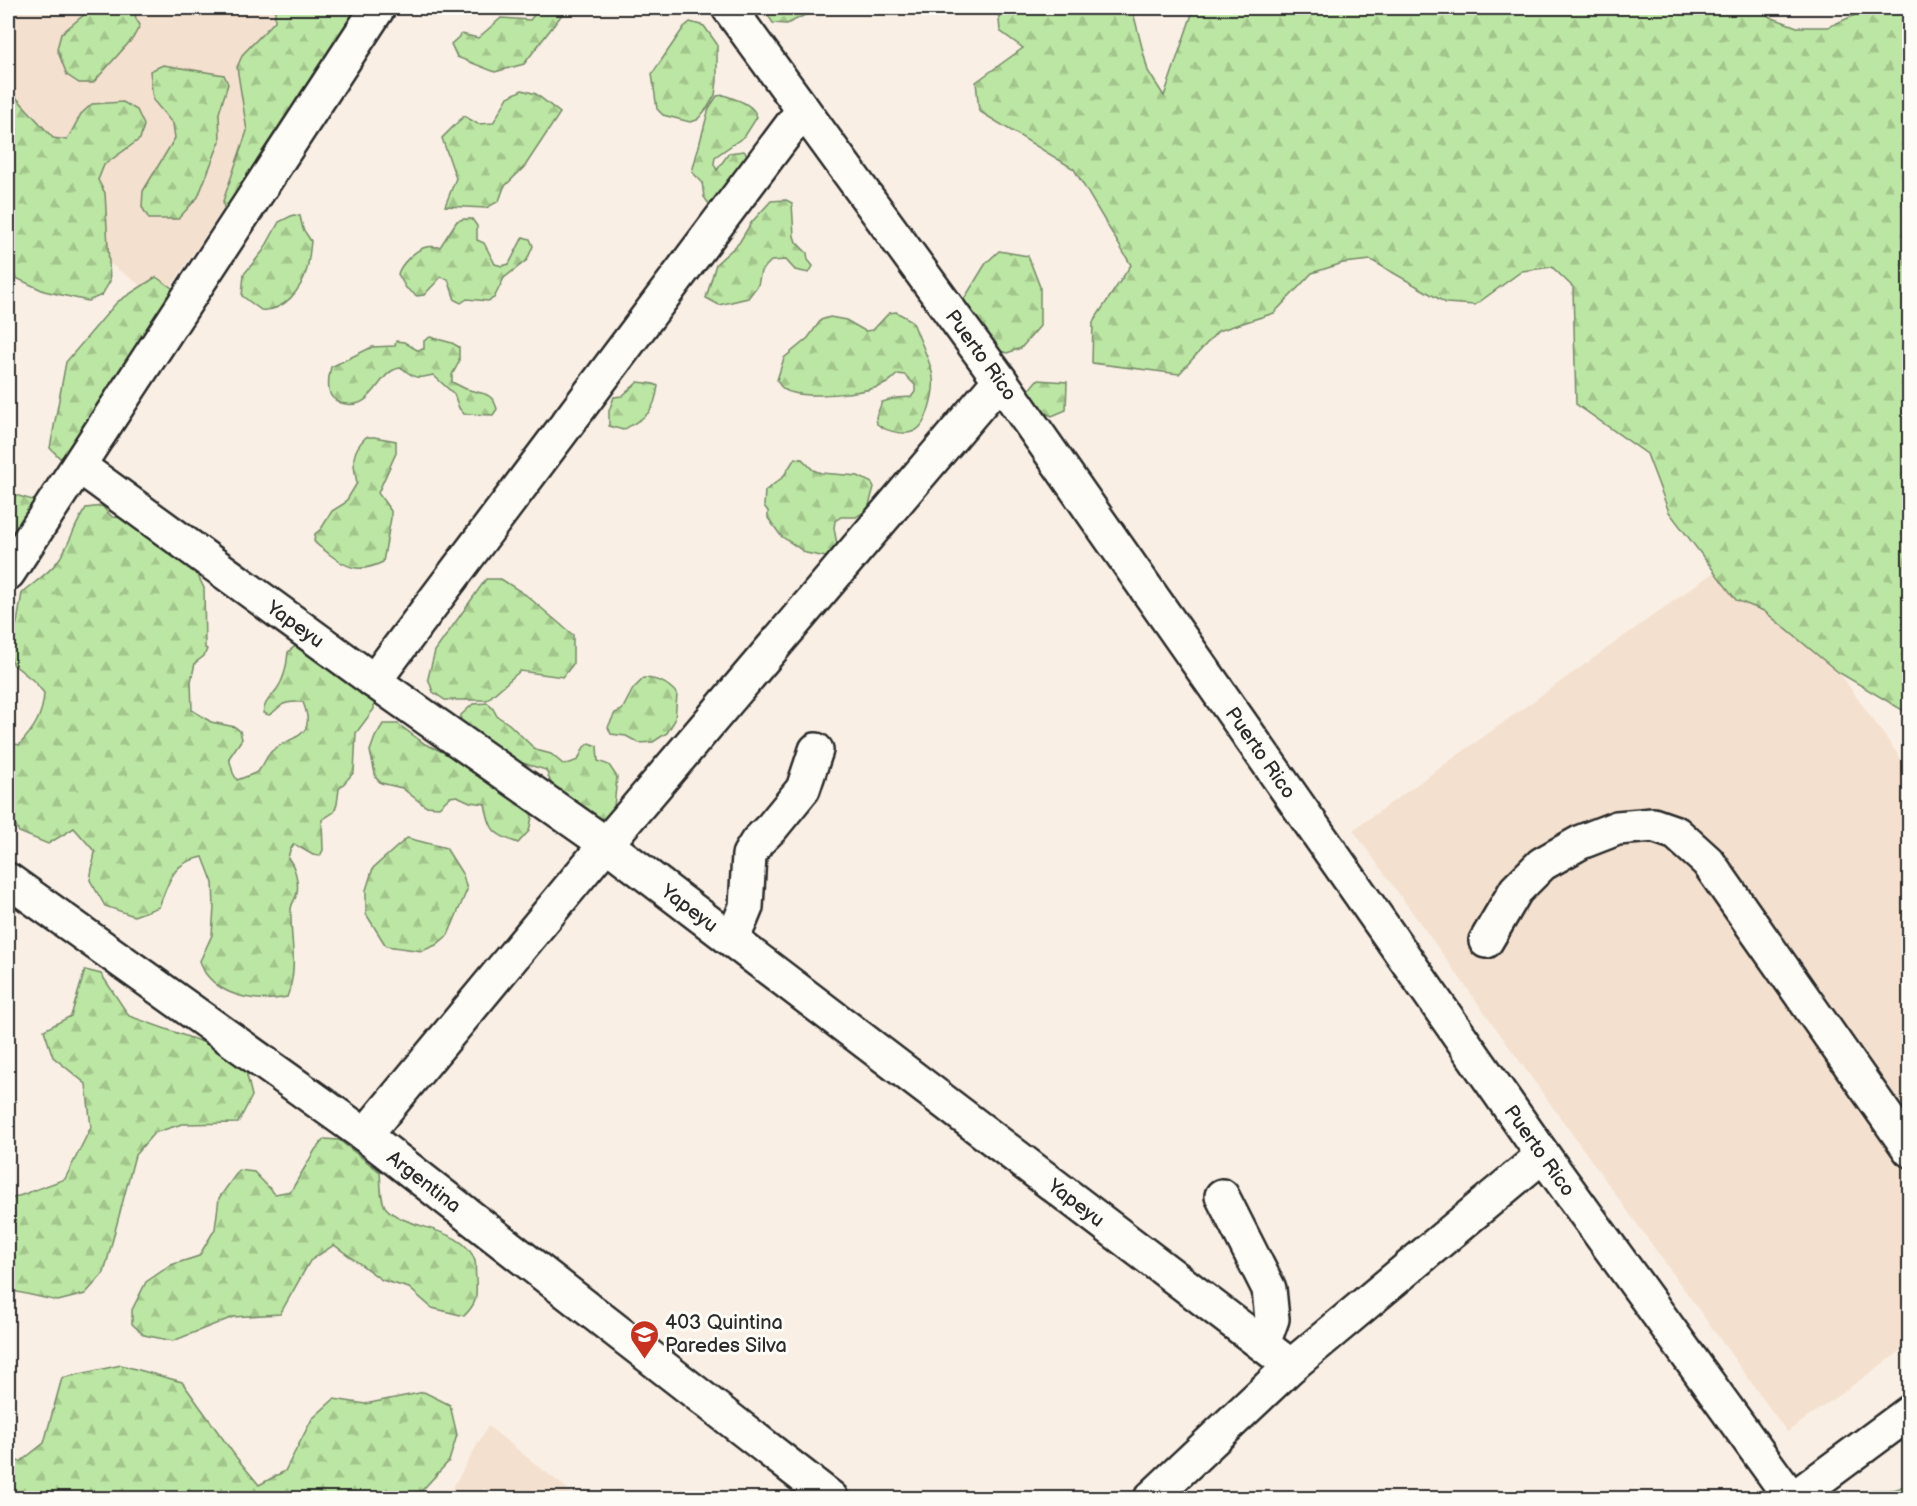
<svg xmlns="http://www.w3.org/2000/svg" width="1917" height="1506" viewBox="0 0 1917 1506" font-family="'Balsamiq Sans',sans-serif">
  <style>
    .built { fill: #f4e0ce }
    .forest { fill: url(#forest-firs); stroke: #748867; stroke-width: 1.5 }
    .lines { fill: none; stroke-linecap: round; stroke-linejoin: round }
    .minor-casing { stroke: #2b2b2b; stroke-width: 38 }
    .minor { stroke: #fdfcf7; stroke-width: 33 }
    .labels { text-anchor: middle; stroke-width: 6; stroke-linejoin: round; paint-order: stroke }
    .street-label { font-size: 20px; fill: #2b2b2b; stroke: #fdfcf7 }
    .poi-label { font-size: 20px; fill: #2b2b2b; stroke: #fdfcf7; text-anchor: start }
  </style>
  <defs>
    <pattern id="forest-firs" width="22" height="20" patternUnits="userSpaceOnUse" patternTransform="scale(1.5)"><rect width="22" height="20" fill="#bce6a3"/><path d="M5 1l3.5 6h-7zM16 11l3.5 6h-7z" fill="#a2c58c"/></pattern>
  </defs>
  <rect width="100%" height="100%" fill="#f9efe4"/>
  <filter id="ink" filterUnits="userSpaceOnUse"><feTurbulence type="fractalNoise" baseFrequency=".0167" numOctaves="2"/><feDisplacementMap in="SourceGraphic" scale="12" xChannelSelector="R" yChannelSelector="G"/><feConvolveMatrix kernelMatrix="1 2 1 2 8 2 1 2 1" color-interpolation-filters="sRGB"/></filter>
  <g filter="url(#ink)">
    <g class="built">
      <path d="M 8,8 L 358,8 L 162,300 L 8,193 Z"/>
      <path d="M 1749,547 L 1909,770 L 1909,1345 L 1787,1432 L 1353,830 Z"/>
      <path d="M 488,1426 L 538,1466 L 579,1498 L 499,1498 L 484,1488 L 478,1498 L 447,1498 Z"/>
    </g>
    <g class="forest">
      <path d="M 84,8 L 134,8 L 136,19 L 140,25 L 133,38 L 93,83 L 79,83 L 67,75 L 57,49 L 61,34 L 86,13 Z"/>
      <path d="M 275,8 L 365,8 L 225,215 L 223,201 L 247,131 L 237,67 L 243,54 L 275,21 Z"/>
      <path d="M 540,8 L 567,8 L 524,64 L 495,72 L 457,57 L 451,44 L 462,34 L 478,38 L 501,18 L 530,20 Z"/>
      <path d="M 765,8 L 819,8 L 787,24 L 773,23 L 765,11 Z"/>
      <path d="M 998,8 L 1132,8 L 1148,71 L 1164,96 L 1194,8 L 1759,8 L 1770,17 L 1797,27 L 1828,27 L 1871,8 L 1905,8 L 1910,17 L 1909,714 L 1838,672 L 1764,611 L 1736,600 L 1669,512 L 1647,454 L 1576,404 L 1573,287 L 1552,267 L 1522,271 L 1475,305 L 1446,303 L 1371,260 L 1343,263 L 1312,273 L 1274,313 L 1218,331 L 1179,374 L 1092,363 L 1093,322 L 1131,265 L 1074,169 L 979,111 L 976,82 L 1023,48 L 1000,31 Z"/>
      <path d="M 690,22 L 704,26 L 717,44 L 717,81 L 715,95 L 708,107 L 697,120 L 690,122 L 663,115 L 657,109 L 652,74 L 684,27 Z"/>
      <path d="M 163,65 L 224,75 L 228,84 L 219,113 L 220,141 L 198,197 L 178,219 L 149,219 L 142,207 L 143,191 L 175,138 L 173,124 L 153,100 L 150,71 Z"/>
      <path d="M 522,90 L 536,94 L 560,113 L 525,166 L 504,187 L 499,201 L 486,208 L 445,206 L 456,178 L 442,138 L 464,116 L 478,124 L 493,123 L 508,97 Z"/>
      <path d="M 8,92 L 13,94 L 53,138 L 67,140 L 81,114 L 92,104 L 123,102 L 137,110 L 144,125 L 140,139 L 104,165 L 98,180 L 105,193 L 110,281 L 102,295 L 88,301 L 44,291 L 16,278 L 8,265 Z"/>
      <path d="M 724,95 C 736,100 753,103 757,117 L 745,136 L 715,157 L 714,164 L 717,170 L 729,153 L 744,151 L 749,157 L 712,208 L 704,197 L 702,182 L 692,172 L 709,108 L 717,96 Z"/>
      <path d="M 786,200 L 792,203 L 794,236 L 796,242 L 807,253 L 808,260 L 813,266 L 809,273 L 795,270 L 786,260 L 771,261 L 761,271 L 758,285 L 748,298 L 719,305 L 706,298 L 716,264 L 739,243 L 751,223 L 771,201 Z"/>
      <path d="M 293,215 L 300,216 L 303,229 L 311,241 C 310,250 309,260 307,269 C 301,290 284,312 261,310 L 242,296 L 244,274 L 263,251 L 279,222 Z"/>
      <path d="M 464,219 L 472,219 L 477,226 L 477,240 L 484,243 L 495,264 L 502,266 L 509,264 L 523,237 L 530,239 L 533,246 L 527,260 L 504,278 L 494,298 L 488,301 L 467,299 L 461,303 L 455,300 L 448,279 L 441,277 L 424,295 L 417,296 L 406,288 L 398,274 C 401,264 415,250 426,247 C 430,246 436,247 440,247 L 457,221 Z"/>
      <path d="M 999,251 L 1028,256 L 1040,287 L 1040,326 L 1021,348 L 1007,353 L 994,349 L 961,304 L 986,263 Z"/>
      <path d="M 156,277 L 175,290 L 112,435 L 60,458 L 50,448 L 66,362 L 117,302 Z"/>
      <path d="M 896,312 L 909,319 L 914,325 C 919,339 932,364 933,378 C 935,390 928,418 920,427 C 910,438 887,432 877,424 L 876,417 L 882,402 L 896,398 L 911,397 L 915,392 L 915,385 L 905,375 L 898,374 C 894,377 890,381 887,383 C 869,393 814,398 794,393 C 786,392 780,387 777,380 L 784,358 L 808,338 L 821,320 L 830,317 L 846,320 L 865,331 L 873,330 L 889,313 Z"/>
      <path d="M 430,337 L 452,343 L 459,347 L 459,362 L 452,375 L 452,382 C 457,384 461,387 466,389 C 479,394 492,390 497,409 L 493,415 L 464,414 L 459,408 L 454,394 L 433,375 C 417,379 415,379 402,368 C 377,368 376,413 341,403 C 335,401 330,397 329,390 C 328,383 329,374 331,367 L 372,347 L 395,346 L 396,341 L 404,342 L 417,350 L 424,349 L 424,341 Z"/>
      <path d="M 1037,380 L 1067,382 L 1066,410 L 1052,416 L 1027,405 L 1027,392 Z"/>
      <path d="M 638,382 L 654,384 L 658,386 C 654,414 646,417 623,430 L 609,426 L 609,411 L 614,397 L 622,396 Z"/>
      <path d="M 366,437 L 374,437 L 396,441 L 396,453 L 378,493 L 391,511 L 391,518 L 383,562 C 360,573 348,569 329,554 C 324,549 318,547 314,541 L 315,534 L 321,529 L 332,511 L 345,503 L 357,483 C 353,463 350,453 366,437 Z"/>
      <path d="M 795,458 L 802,459 L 813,470 L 821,473 L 858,476 L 872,483 L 874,487 L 868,509 L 856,517 L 841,517 L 835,521 L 834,528 L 838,550 L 833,555 L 826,557 L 806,553 L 781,536 L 768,518 L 768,511 L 764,506 L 765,491 L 783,477 Z"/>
      <path d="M 8,493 L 33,500 L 35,514 L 8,555 Z"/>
      <path d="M 102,506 L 112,517 L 142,519 L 154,528 L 197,574 L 204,588 L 205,648 L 207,649 L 204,656 L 195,663 L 191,681 L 192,710 L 211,722 L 235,727 L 240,731 L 242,739 L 229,758 L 233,773 L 237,780 C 244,777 254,775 259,770 C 265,764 266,755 273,750 C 295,733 317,739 303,702 C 296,702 287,701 282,705 C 276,709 275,712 269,715 L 263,713 C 264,702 271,697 277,689 C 285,678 287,665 288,652 L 294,647 L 302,646 L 374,694 L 374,709 L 356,733 L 354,772 L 339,789 L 337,804 L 334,812 L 322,820 L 323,850 L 320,856 L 313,855 L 294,844 L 290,850 L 288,858 C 295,866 299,882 297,893 C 296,899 291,903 291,910 C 290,941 299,967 287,997 C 260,1003 224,998 206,974 C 203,971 202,965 200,961 L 212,935 L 214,907 L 213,883 L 203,857 C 172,862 169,881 159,907 L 134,916 L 105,906 L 90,880 L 95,852 L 74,828 L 48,844 L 19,832 L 8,811 L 8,742 L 19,745 C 34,729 43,715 44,693 L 35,682 L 13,664 L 8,651 L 11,637 L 17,623 L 22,593 C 33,583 48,574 57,562 C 69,547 74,525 86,508 Z"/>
      <path d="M 486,579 L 501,579 L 526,595 L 573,635 L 573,664 L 563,677 L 520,671 L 487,700 L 445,700 L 433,692 L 428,678 L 435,651 Z"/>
      <path d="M 644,678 C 658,679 667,682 677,694 L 675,720 L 667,733 L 653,742 L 639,743 L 626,736 L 611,734 L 608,727 L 615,713 L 622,710 L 633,689 Z"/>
      <path d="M 488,703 L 493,709 L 497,716 L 509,724 L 536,750 L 551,754 L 563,764 L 570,763 L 578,760 L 584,747 L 590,743 L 597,746 L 598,761 L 609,765 L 617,777 L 614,807 L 604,819 L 590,816 L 554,791 L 546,770 L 519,762 L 460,722 L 461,715 L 473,704 Z"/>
      <path d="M 383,724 L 398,724 L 425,744 L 454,757 L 466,767 L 495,771 L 528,802 L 532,817 L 529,831 L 518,843 C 492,833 491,832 485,804 L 470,802 L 457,796 L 450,797 L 439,807 L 425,806 L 402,788 L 381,783 L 376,778 L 370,751 L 375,737 Z"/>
      <path d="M 407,838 L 446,848 L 463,875 L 467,890 L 448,935 L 436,945 L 422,951 L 386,946 L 366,914 L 366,890 L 373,868 Z"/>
      <path d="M 85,970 L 101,974 L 129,1016 L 222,1049 L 245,1067 L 252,1096 L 238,1123 L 182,1124 L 154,1133 L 135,1155 L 104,1273 L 85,1294 L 58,1301 L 8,1290 L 8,1200 L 65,1179 L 91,1127 L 86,1084 L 53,1057 L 44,1030 L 71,1016 Z"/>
      <path d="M 324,1139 L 339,1140 L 380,1172 C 381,1182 380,1201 386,1208 C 405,1230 464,1226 475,1261 C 476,1266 475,1273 476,1279 C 477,1298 477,1303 464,1316 L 432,1308 L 409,1288 L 382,1280 L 334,1245 L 310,1261 L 280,1314 L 233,1317 L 173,1341 L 144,1335 L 132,1324 L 132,1310 L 146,1282 L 171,1265 L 199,1256 L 215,1229 L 219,1198 L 239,1170 L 254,1172 L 275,1194 L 291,1191 L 315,1150 Z"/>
      <path d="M 121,1365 L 182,1382 L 236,1457 L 259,1485 L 285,1471 L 312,1419 L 334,1399 L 365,1404 L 424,1392 L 450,1405 L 457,1435 L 449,1461 L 415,1498 L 8,1498 L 8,1457 L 20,1462 L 44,1443 L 62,1378 Z"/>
      <path d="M 1909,1446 L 1909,1498 L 1855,1498 C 1859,1495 1862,1492 1867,1491 C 1879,1488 1905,1496 1908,1477 C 1910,1468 1908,1457 1908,1448 Z"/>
    </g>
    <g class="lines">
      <defs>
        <g id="minor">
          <path id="s1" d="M 729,8 L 1000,380 L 1543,1155 L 1791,1498"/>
          <path id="s2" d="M 79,466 L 374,681 L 606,844 L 1291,1366"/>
          <path d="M 8,573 L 378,8"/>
          <path d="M 374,681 L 803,110"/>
          <path id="s3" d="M 8,880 L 365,1135 L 831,1498"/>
          <path d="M 728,937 L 739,924 L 746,907 L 749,855 L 757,842 L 772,827 L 803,789 L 816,750"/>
          <path d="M 1486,941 L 1516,890 L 1542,864 L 1581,842 L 1617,828 L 1653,825 L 1676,833 L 1708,862 L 1910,1150"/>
          <path d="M 365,1135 L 606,844 L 1000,380"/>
          <path d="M 1222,1196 L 1269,1289 L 1272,1319 L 1263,1344"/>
          <path d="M 1151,1498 L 1291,1366 L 1543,1155"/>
          <path d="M 1794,1498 L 1910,1412"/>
        </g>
      </defs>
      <use href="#minor" class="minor-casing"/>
      <use href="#minor" class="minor"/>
    </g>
  </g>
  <defs>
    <symbol id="school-pin" viewBox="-11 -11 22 30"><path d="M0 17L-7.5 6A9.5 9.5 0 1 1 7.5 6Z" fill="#c8321e" stroke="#fdfcf7"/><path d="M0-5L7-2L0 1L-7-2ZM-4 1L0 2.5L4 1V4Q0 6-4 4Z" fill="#fff"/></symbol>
  </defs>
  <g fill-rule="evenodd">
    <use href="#school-pin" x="628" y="1318" width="33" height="45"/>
  </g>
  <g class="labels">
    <g class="street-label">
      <text dy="7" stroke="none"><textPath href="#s1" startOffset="429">Puerto Rico</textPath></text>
      <text dy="7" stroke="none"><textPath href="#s2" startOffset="268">Yapeyu</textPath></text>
      <text dy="7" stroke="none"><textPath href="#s1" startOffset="915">Puerto Rico</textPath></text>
      <text dy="7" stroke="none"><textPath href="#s2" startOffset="754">Yapeyu</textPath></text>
      <text dy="7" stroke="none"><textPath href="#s1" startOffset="1401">Puerto Rico</textPath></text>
      <text dy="7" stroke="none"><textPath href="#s3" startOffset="514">Argentina</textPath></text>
      <text dy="7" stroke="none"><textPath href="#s2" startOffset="1240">Yapeyu</textPath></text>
    </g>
    <g class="poi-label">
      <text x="665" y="1329">403 Quintina<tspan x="665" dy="23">Paredes Silva</tspan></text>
    </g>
  </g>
  <rect width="1917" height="1506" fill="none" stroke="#fdfcf7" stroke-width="30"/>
  <rect x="15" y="15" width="1887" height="1476" fill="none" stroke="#2b2b2b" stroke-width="2" filter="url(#ink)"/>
</svg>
